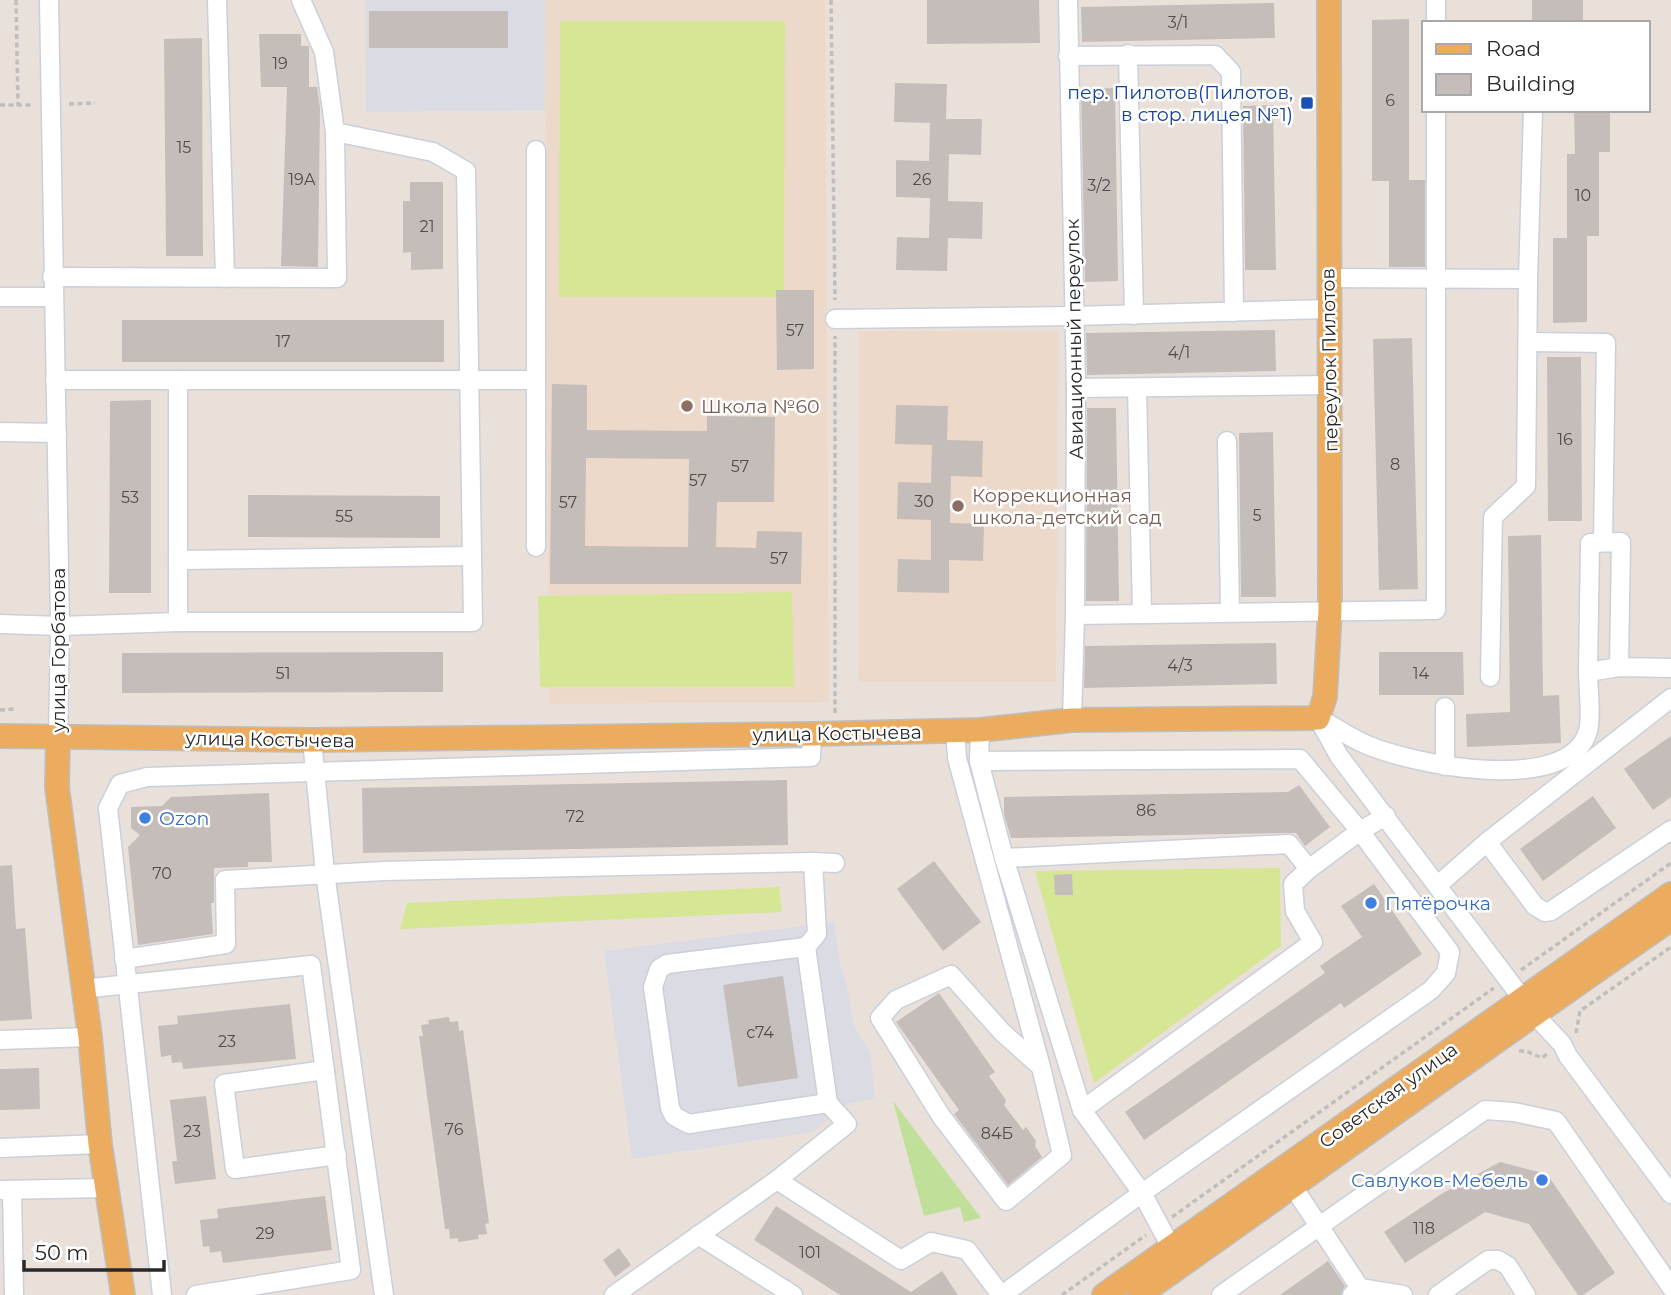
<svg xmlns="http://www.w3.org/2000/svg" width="1671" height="1295" viewBox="0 0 1671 1295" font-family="Montserrat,sans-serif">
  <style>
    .industrial { fill: #dbdbe3 }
    .education { fill: #ecd9ca }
    .green { fill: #c0df98 }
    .pitch { fill: #d5e694 }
    .building { fill: #c5bdba; fill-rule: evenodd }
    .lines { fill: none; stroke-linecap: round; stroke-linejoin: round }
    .minor-casing { stroke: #c9d0da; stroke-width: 21 }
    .major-casing { stroke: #bebebe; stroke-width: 26 }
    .path { stroke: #bebebe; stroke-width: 3.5; stroke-dasharray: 5 3.5; stroke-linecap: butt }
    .minor { stroke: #fff; stroke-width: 18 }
    .major { stroke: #ebac5f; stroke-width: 23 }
    .transit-dot { fill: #1a4fb4; stroke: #fff; stroke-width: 2.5 }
    .education-dot { fill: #8d6e63; stroke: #fff; stroke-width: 2.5 }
    .shop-dot { fill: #3f7fe0; stroke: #fff; stroke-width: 2.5 }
    .labels { text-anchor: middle; stroke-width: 5; stroke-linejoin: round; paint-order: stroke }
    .number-label { font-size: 16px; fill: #4f4d4c }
    .transit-label { font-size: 19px; fill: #164399; stroke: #fff; text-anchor: end }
    .street-label { font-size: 19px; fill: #282828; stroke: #fff }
    .education-label { font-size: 19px; fill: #785e54; stroke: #fff; text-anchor: start }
    .shop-label { font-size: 19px; fill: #366cbe; stroke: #fff; text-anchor: start }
  </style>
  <rect width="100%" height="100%" fill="#eae0da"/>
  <g class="industrial">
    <path d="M 365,0 L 545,0 L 545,110 L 366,112 Z"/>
    <path d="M 834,922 L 840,965 L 846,982 L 854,1027 L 870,1052 L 875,1098 L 847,1104 L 813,1132 L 632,1159 L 604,951 Z"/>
  </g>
  <g class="education">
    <path d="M 545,0 L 825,0 L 829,702 L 549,704 Z"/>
    <path d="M 859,331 L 1058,331 L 1056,682 L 858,682 Z"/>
  </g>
  <path class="green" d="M 893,1101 L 981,1218 L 964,1222 L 960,1207 L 924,1216 Z"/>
  <g class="pitch">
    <path d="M 560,21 L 785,21 L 784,297 L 559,297 Z"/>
    <path d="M 792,592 L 794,687 L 540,687 L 538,596 Z"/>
    <path d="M 1280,868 L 1281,946 L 1094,1083 L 1035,871 Z"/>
    <path d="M 779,887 L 782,912 L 400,929 L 407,903 Z"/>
  </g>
  <g class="building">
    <path d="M 927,0 L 1039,0 L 1040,43 L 927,44 Z"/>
    <rect x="1532" y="0" width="51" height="23"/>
    <path d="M 1274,3 L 1275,38 L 1082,42 L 1081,7 Z"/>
    <rect x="369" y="11" width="139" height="37"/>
    <path d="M 1409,19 L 1409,180 L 1425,180 L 1425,267 L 1389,267 L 1389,181 L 1372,181 L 1372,20 Z"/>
    <path d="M 259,34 L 301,34 L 301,46 L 309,46 L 309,87 L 317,87 L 320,108 L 318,267 L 281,266 L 287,87 L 261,87 Z"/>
    <path d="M 202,38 L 203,256 L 166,256 L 164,39 Z"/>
    <path d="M 895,83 L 947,84 L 946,119 L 982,119 L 981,155 L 949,154 L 948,201 L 983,202 L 982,239 L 948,238 L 947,271 L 896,270 L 897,237 L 929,238 L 930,198 L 896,197 L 896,160 L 929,161 L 930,123 L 894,122 Z"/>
    <path d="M 1115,88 L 1118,281 L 1085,282 L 1081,89 Z"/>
    <path d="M 1273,105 L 1276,270 L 1245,270 L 1243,106 Z"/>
    <path d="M 1574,110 L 1610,110 L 1610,152 L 1599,152 L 1599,236 L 1587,236 L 1587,322 L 1553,323 L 1553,238 L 1567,238 L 1567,154 L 1575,154 Z"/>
    <path d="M 410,182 L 443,182 L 443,269 L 411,270 L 411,252 L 403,253 L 403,201 L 410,201 Z"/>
    <path d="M 776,290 L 814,290 L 814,369 L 777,370 Z"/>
    <rect x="122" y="320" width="322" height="42"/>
    <path d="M 1275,330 L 1276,371 L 1087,375 L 1086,333 Z"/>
    <path d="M 1412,338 L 1418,589 L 1379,590 L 1373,339 Z"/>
    <path d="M 1547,357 L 1581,357 L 1582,521 L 1548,521 Z"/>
    <path d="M 552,384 L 587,385 L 587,430 L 707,431 L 707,416 L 775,417 L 774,502 L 717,502 L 716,547 L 756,548 L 757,531 L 802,532 L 801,584 L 550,584 ZM 586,458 L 689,459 L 688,547 L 585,546 Z"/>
    <path d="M 151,400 L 151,593 L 109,593 L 110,401 Z"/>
    <path d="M 896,405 L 948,406 L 947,440 L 983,441 L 982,477 L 951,476 L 950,523 L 984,524 L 983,561 L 949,560 L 949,593 L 897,592 L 898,559 L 931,560 L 931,520 L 897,519 L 898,482 L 931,483 L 932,445 L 895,444 Z"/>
    <path d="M 1087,408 L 1116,408 L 1119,601 L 1086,601 Z"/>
    <path d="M 1273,432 L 1276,597 L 1241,597 L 1239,433 Z"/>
    <path d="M 248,495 L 440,496 L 440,538 L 248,537 Z"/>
    <path d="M 1541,535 L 1543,696 L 1559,695 L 1561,743 L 1467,747 L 1466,714 L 1510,712 L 1508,536 Z"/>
    <path d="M 1276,643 L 1277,684 L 1084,688 L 1085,646 Z"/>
    <path d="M 443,652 L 443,692 L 122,693 L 122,653 Z"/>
    <path d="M 1379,652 L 1463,652 L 1464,695 L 1379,695 Z"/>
    <path d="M 1671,736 L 1671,797 L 1653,810 L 1624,769 Z"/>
    <path d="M 787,780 L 788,845 L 363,853 L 362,788 Z"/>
    <path d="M 1299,785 L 1330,827 L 1305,846 L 1296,833 L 1288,833 L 1011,838 L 1004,814 L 1004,797 L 1288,792 Z"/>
    <path d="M 269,793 L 272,862 L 248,862 L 248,867 L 214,868 L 214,903 L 211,903 L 213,934 L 138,945 L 128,847 L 140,835 L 131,828 L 131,807 L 162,806 L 171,797 Z"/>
    <path d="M 1593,796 L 1616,828 L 1543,881 L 1520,849 Z"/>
    <path d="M 934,861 L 981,922 L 943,951 L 897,889 Z"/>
    <path d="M 12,865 L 16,929 L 25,928 L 32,1019 L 0,1021 L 0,866 Z"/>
    <path d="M 1072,874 L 1073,895 L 1055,895 L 1054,875 Z"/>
    <path d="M 1374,884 L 1422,954 L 1344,1008 L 1341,1003 L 1144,1140 L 1125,1112 L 1325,973 L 1320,966 L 1362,937 L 1341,906 Z"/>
    <path d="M 783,976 L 798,1078 L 738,1087 L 723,985 Z"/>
    <path d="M 939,993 L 995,1072 L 989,1076 L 1006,1100 L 1004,1105 L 1023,1130 L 1026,1127 L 1036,1141 L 1035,1146 L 1042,1157 L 1008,1185 L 954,1114 L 959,1110 L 896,1022 Z"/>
    <path d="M 290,1004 L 296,1059 L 183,1069 L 182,1062 L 172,1063 L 171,1055 L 161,1057 L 158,1026 L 178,1024 L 177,1016 Z"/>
    <path d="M 449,1017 L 450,1022 L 458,1021 L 459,1031 L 463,1030 L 489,1223 L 485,1224 L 487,1234 L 478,1235 L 479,1239 L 458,1242 L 458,1238 L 450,1239 L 449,1229 L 445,1229 L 419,1036 L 423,1036 L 421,1025 L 429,1024 L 428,1020 Z"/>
    <path d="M 39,1068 L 40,1109 L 0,1110 L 0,1069 Z"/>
    <path d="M 206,1096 L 216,1179 L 175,1184 L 172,1161 L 177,1161 L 170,1100 Z"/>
    <path d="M 1500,1162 L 1547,1174 L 1615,1273 L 1583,1295 L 1578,1295 L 1529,1224 L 1485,1212 L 1405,1263 L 1384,1232 L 1443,1193 Z"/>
    <path d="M 325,1196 L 332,1250 L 223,1263 L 221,1251 L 210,1253 L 209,1246 L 203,1247 L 200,1220 L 218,1218 L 217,1209 Z"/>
    <path d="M 776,1206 L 911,1292 L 942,1271 L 958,1295 L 840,1295 L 754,1240 Z"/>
    <path d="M 619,1248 L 631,1265 L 615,1277 L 603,1260 Z"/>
    <path d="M 1328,1261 L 1345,1286 L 1341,1295 L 1280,1295 Z"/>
  </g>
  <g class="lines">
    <defs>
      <g id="minor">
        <path d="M 49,0 L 60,626 L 58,736"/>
        <path d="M 217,0 L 225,278"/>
        <path d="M 1068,0 L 1076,388 L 1075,615 L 1072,720"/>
        <path d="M 1436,23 L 1436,0"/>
        <path d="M 1128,54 L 1134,315"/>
        <path d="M 1068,56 L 1215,55 L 1231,72 L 1234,312"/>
        <path d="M 536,150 L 536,547"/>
        <path d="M 52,277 L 337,278 L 335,132"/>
        <path d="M 1328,278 L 1528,279 L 1533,110"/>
        <path d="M 0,297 L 53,297"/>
        <path d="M 835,319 L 1074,316 L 1329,309"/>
        <path d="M 1528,342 L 1606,343 L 1603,542"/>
        <path d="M 55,380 L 536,380"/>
        <path d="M 1076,388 L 1330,385"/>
        <path d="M 1137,388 L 1142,613"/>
        <path d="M 0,432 L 57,433"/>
        <path d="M 1227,441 L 1230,611"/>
        <path d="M 178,560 L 472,556"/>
        <path d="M 1075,615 L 1436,610 L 1436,110"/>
        <path d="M 178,622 L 178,380"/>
        <path d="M 0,624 L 60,626 L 178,622 L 473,622 L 466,171 L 433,152 L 335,132 L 324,52 L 301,0"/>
        <path d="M 1619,667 L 1621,542 L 1590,543 L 1588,672 L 1619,667 L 1671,668"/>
        <path d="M 1490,677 L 1493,517 L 1526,486 L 1528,279"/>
        <path d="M 1318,718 L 1339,756 L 1534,1014 L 1562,1044 L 1568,1056 L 1671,1194"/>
        <path d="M 1318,718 C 1334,726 1349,737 1365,744 C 1410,764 1569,797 1588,731 C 1592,719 1588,686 1588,672"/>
        <path d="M 955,730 L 957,758 L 1041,1067 L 1062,1155 L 1006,1201 L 941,1116 L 880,1018 L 896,1000 L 951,975 L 1002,1032 L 1041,1067"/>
        <path d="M 980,730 L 979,761 L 1004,858 L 1289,844 L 1309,869 L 1360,831 L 1386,816"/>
        <path d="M 312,740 L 325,873 L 384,1295"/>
        <path d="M 979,761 L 1300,759 L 1360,831 L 1450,952 L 1446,973 L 1431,990 L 1142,1193 L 1171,1247"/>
        <path d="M 1445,766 L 1445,707"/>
        <path d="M 1487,842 L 1535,906 L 1545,912 L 1551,911 L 1671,830"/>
        <path d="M 1004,858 L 1082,1110"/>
        <path d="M 813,862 L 835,863"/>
        <path d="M 1438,885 L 1487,842 L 1671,698"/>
        <path d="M 806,947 L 667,964 L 659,969 L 653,987 L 670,1108 L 674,1116 L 689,1124 L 828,1103"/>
        <path d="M 124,959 L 226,944 L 225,880 L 384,871 L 813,862 L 817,934 L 806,947 L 828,1103 L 847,1124 L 777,1180 L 614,1295"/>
        <path d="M 82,989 L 311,965 L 351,1270 L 196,1295"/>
        <path d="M 0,1040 L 90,1037"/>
        <path d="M 325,1070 L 224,1084 L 235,1169 L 337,1155"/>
        <path d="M 0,1148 L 100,1144"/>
        <path d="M 1286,1176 L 1360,1288 L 1352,1295"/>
        <path d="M 777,1180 L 901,1260 L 931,1242 L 967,1250 L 1001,1295"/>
        <path d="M 0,1190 L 107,1188"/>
        <path d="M 12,1190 L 14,1295"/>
        <path d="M 698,1235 L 793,1295"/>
        <path d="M 1360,1288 L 1403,1295"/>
        <path d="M 162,1295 L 108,808 L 120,784 L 147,777 L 811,757 L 812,734"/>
        <path d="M 1002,1295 L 1142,1193 L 1082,1110 L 1313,942 L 1295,911 L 1293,884 L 1309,869"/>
        <path d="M 1221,1295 L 1485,1110 L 1514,1112 L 1556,1121 L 1671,1287"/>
        <path d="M 1438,1295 L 1488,1260 L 1498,1260 L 1508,1266 L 1526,1295"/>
      </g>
      <g id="major">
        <path d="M 0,736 L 312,740 L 812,734 L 980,730 L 1072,720 L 1318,718 L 1325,697 L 1330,610 L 1329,0"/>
        <path d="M 58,736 L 57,787 L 90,1037 L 100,1144 L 123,1295"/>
        <path d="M 1104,1295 L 1671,894"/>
        <path d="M 1139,1295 C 1317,1170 1492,1042 1671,919"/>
      </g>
    </defs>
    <use href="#minor" class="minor-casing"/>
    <use href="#major" class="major-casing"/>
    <g class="path">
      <path d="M 16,0 L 18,106"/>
      <path d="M 831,0 L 835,300"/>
      <path d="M 69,104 L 95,103"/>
      <path d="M 0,105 L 34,105"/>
      <path d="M 0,710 L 15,709"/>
      <path d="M 835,713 L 835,336"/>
      <path d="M 1521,970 L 1671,863"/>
      <path d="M 1576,1033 L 1580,1011 L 1671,947"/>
      <path d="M 1519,1051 L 1526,1051 L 1542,1058 L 1547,1054"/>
      <path d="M 1172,1217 L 1494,988"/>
      <path d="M 1062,1295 L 1146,1235"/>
    </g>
    <use href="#minor" class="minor"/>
    <use href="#major" class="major"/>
  </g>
  <rect class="transit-dot" x="1300" y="96" width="14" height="14" rx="3.5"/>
  <g class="education-dot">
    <circle cx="687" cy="406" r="7"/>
    <circle cx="958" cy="506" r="7"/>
  </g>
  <g class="shop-dot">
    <circle cx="145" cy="818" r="7"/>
    <circle cx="1371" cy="903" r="7"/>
    <circle cx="1542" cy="1180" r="7"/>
  </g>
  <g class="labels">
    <g class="number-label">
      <text x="1178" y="28">3/1</text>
      <text x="280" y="69">19</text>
      <text x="1390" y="106">6</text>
      <text x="184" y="153">15</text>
      <text x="302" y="185">19А</text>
      <text x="922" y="185">26</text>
      <text x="1099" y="191">3/2</text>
      <text x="1583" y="201">10</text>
      <text x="427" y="232">21</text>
      <text x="795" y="336">57</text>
      <text x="283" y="347">17</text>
      <text x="1179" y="358">4/1</text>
      <text x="1565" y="445">16</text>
      <text x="1395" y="470">8</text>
      <text x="740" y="472">57</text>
      <text x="698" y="486">57</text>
      <text x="130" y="503">53</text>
      <text x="924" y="507">30</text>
      <text x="568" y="508">57</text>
      <text x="1257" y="521">5</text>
      <text x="344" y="522">55</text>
      <text x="779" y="564">57</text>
      <text x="1180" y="671">4/3</text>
      <text x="283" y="679">51</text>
      <text x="1421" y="679">14</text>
      <text x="1146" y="816">86</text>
      <text x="575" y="822">72</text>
      <text x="162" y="879">70</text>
      <text x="760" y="1038">с74</text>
      <text x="227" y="1047">23</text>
      <text x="454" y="1135">76</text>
      <text x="192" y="1137">23</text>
      <text x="997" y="1139">84Б</text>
      <text x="1424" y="1234">118</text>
      <text x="265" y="1239">29</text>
      <text x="810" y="1258">101</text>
    </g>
    <g class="transit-label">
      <text x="1293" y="99">пер. Пилотов(Пилотов,<tspan x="1293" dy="22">в стор. лицея №1)</tspan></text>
    </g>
    <g class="street-label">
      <text transform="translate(1074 339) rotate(-91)" y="7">Авиационный переулок</text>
      <text transform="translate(1329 360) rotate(-91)" y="7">переулок Пилотов</text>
      <text transform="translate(58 650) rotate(-90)" y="7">улица Горбатова</text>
      <text transform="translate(837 733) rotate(-1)" y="7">улица Костычева</text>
      <text transform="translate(270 739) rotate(1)" y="7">улица Костычева</text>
      <text transform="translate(1388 1095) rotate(-36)" y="7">Советская улица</text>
    </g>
    <g class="education-label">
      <text x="701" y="413">Школа №60</text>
      <text x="972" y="502">Коррекционная<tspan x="972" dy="22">школа-детский сад</tspan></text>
    </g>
    <g class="shop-label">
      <text x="159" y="825">Ozon</text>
      <text x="1385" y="910">Пятёрочка</text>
      <text x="1528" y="1187" text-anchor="end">Савлуков-Мебель</text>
    </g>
  </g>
  <rect x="1422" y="21" width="228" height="91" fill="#ffffff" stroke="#a9a9a9" stroke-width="2"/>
  <rect x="1436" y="44" width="35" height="10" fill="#ebac5f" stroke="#a9a9a9" stroke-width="2"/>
  <text x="1486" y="56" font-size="21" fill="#282828">Road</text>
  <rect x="1436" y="74" width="35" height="21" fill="#c5bdba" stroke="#a9a9a9" stroke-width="2"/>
  <text x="1486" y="91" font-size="21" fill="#282828">Building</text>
  <path d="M24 1260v10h140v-10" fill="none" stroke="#282828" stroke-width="3.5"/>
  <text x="35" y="1260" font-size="21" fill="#282828" stroke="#ffffff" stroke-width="5" paint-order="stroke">50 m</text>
</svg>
